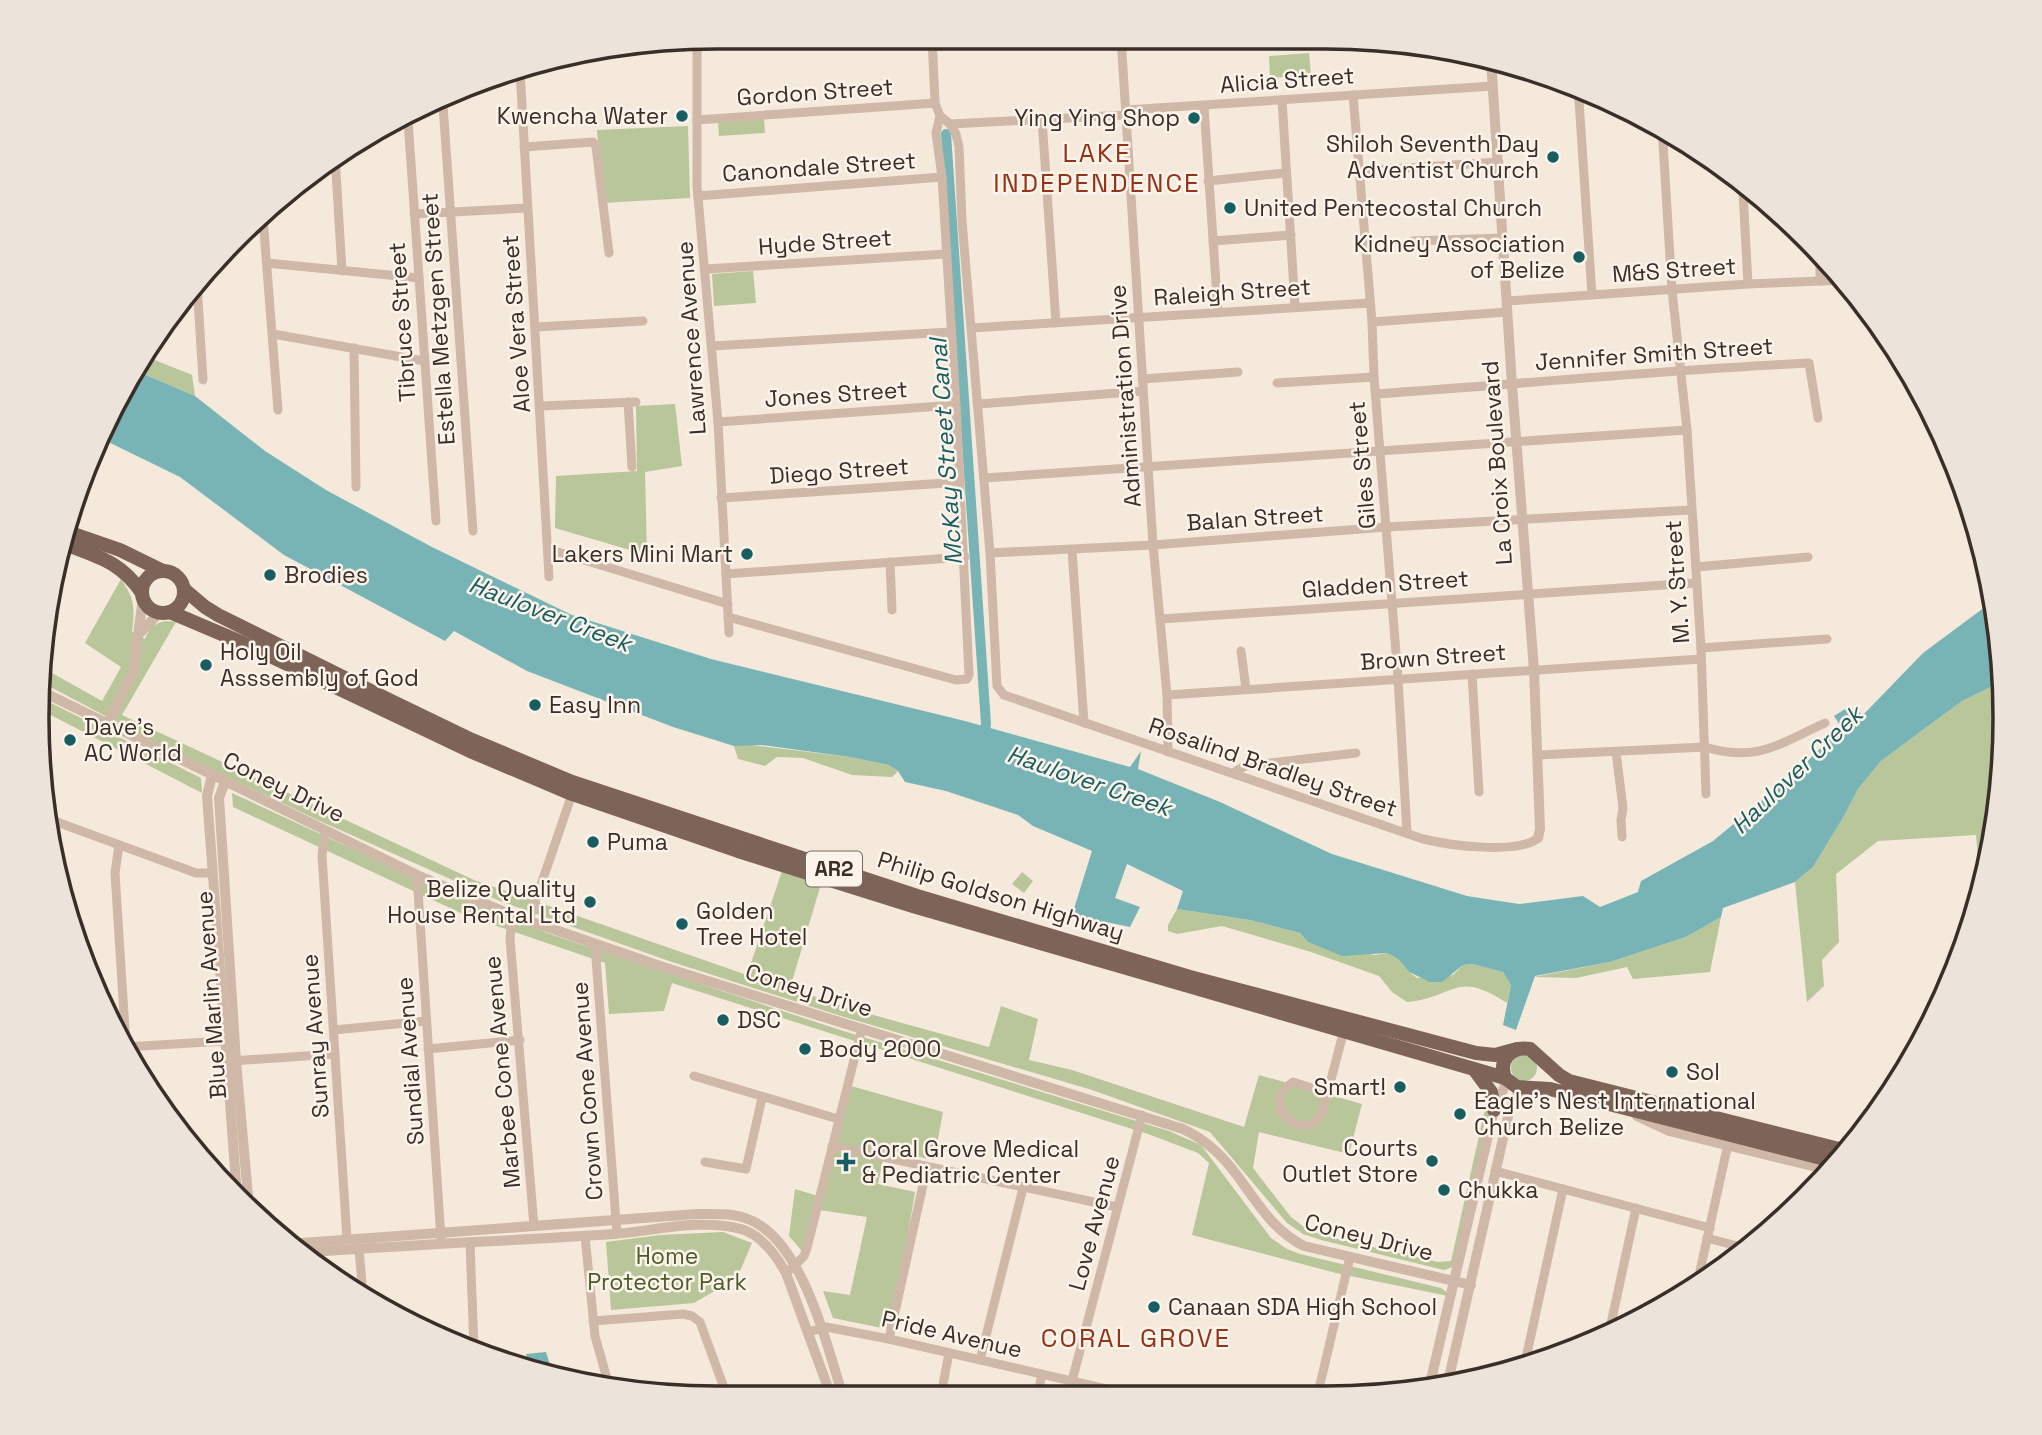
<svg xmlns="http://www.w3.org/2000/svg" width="2042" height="1435" viewBox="0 0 2042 1435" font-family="'Space Grotesk',sans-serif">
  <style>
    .green { fill: #b8c69a }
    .water { fill: #78b4b6 }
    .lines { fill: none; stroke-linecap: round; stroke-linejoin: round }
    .canal { stroke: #78b4b6; stroke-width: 10 }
    .minor { stroke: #cfb8a7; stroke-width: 9 }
    .tertiary { stroke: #cfb8a7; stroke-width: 10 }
    .primary { stroke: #7e6457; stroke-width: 14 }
    .poi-dot { fill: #185e61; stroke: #fcf3ea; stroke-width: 2.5 }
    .labels { text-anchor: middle; stroke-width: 5; stroke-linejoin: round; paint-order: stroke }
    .shield { fill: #fcf3ea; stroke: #746962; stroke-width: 2 }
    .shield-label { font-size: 21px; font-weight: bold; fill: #3a2e28 }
    .street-label { font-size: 23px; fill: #3a2e28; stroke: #fcf3ea }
    .poi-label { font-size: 23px; fill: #3a2e28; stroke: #fcf3ea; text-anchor: start }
    .park-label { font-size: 23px; fill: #4a5c29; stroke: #fcf3ea }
    .water-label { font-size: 24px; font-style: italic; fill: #185e61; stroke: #fcf3ea }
    .quarter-label { font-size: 26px; letter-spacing: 2px; fill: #933317; stroke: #fcf3ea }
    .rim { fill: none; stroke: #3a2e28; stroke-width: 3.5 }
  </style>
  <rect width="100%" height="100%" fill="#f5e9dc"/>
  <g class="green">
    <path d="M 1309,53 L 1311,75 L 1270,78 L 1269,56 Z"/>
    <path d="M 764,117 L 765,133 L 719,136 L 718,121 Z"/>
    <path d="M 688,126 L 690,198 L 602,203 L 597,130 Z"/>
    <path d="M 753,271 L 756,303 L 714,306 L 712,274 Z"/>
    <path d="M 150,358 L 192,375 L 195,396 L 141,373 Z"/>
    <path d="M 675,404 L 682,466 L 645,472 L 647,555 L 555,528 L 556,476 L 637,471 L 636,406 Z"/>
    <path d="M 121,579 C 135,599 135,608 132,632 L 145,639 C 150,624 161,619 176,622 L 122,715 L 474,880 L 747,975 L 782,871 L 821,884 L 790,988 L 848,1008 L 989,1047 L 1001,1006 L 1038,1019 L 1029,1060 L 1072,1070 L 1244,1127 L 1259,1075 L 1362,1104 L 1349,1154 L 1259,1132 L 1253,1168 L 1291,1217 L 1308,1230 L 1329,1237 L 1438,1262 L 1451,1261 L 1489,1091 L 1488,1116 L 1453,1267 L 1444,1270 L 1321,1240 L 1303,1234 L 1287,1223 L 1210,1132 L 1092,1090 L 841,1016 L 669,961 L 502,902 L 322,822 L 160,745 L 43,683 L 43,668 L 102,701 L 121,667 L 85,643 Z"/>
    <path d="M 2001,682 L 2004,762 L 1981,896 L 1976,835 L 1878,841 L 1836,874 L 1839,942 L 1822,960 L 1824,986 L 1807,1002 L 1795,882 L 1813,867 L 1844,816 L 1858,789 L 1881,761 L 1962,701 Z"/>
    <path d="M 43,699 L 201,778 L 202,793 L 43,711 Z"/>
    <path d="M 743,744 L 850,757 L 889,765 L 898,771 L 892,777 L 852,775 L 803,758 L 777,757 L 765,766 L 738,759 L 734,746 Z"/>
    <path d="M 232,793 L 450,894 L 550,934 L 837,1029 L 1169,1131 L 1201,1145 L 1271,1238 L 1287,1249 L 1300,1254 L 1441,1288 L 1448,1293 L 1448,1296 L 1336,1273 L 1192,1235 L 1209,1163 L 1198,1153 L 1148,1134 L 672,983 L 664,1011 L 609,1014 L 605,963 L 465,915 L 233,807 Z"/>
    <path d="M 1022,872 L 1033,881 L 1024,893 L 1012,884 Z"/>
    <path d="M 1177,909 L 1250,920 L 1300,933 L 1308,942 L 1375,955 L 1387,953 L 1398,959 L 1409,972 L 1417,978 L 1453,975 L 1463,965 L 1472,964 L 1503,972 L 1511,985 L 1507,1003 C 1455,969 1457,997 1407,1002 L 1392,992 L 1379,976 L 1311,952 L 1222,926 L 1177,934 L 1168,931 L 1168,925 Z"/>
    <path d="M 1721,917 L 1710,972 L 1633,979 L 1627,967 L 1576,978 L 1534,977 L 1610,962 L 1686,937 Z"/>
    <circle cx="1524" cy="1068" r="13"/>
    <path d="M 851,1086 L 943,1112 L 934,1160 L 885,1150 L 878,1184 L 915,1192 L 892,1330 L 833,1318 L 823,1291 L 850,1295 L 867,1217 L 819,1210 L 808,1258 L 789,1236 L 795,1189 L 821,1197 Z"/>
    <path d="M 723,1232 L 752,1243 L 737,1278 L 694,1303 L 611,1310 L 606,1242 L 660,1235 Z"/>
  </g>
  <g class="water">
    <path d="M 141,373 L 195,396 L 265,451 L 326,490 L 432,547 L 572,615 L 711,659 L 965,721 L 1130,767 L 1141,751 L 1138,769 L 1220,802 L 1332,854 L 1467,896 L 1519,904 L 1583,896 L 1600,907 L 1638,892 L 1641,881 L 1713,841 L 1801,768 L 1841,727 L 1834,716 L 1850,706 L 1863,715 L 1923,653 L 1993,601 L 1999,628 L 2001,682 L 1962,701 L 1881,761 L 1858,789 L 1844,816 L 1813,867 L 1795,882 L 1723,908 L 1721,917 L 1686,937 L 1610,962 L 1535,976 L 1516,1030 L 1503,1025 L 1511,985 L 1503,972 L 1472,964 L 1463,965 L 1442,982 L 1430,982 L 1409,972 L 1398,959 L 1387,953 L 1342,956 L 1308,942 L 1300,933 L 1250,920 L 1177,909 L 1183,891 L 1127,864 L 1115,898 L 1140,907 L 1130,927 L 1106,922 L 1104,925 L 1072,915 L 1092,851 L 1033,826 L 1018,815 L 946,791 L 905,782 L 898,771 L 889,765 L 850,757 L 762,745 L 734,746 L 673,727 L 527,671 L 454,631 L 445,641 L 284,555 L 180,477 L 100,438 Z"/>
    <path d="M 546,1352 L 554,1377 L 532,1372 L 526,1354 Z"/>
  </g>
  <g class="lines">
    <path class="canal" d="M 946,134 L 986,724 L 984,737"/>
    <g class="minor">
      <path d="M 1121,37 L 1153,545 L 1167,695 L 1168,752"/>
      <path d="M 697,41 L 697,186 L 718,422 L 729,633"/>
      <path d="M 679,42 L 780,37"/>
      <path d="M 520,70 L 549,577"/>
      <path d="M 1578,86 L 1592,295"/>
      <path d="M 1353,95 L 1372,322 L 1374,377 L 1398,678 L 1407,833"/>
      <path d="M 1282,100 L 1295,306"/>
      <path d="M 443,105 L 473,531"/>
      <path d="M 1204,106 L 1218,313"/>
      <path d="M 1126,110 L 1493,86"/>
      <path d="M 940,116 L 950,124 L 956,134 L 959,147 L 962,221 L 990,553 L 997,686 L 1004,695 L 1423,839 C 1448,845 1518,855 1538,838"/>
      <path d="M 1042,119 L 1056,323"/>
      <path d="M 408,120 L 436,521"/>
      <path d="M 697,120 L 935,103"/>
      <path d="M 950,124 L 1126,115"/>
      <path d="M 1662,127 L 1672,290 L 1687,430 L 1701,648 L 1706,794"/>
      <path d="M 524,147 L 593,142 L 596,147 L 609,253"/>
      <path d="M 335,155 L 342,271"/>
      <path d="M 1361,171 L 1499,162"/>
      <path d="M 1208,181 L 1285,173"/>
      <path d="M 1743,192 L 1748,284"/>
      <path d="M 698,196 L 942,177"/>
      <path d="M 414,214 L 527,208"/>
      <path d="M 263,218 L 278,410"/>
      <path d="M 1213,241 L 1291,235"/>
      <path d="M 1412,241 L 1504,238"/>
      <path d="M 1820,255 L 1820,281"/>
      <path d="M 267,263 L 419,278"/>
      <path d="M 706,269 L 946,254"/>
      <path d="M 197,283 L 203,380"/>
      <path d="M 1507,301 L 1748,284 L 1845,280"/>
      <path d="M 1372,322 L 1507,312"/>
      <path d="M 536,327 L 643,321"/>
      <path d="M 972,328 L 1370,303"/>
      <path d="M 273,334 L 424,361"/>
      <path d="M 712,346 L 950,332"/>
      <path d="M 354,348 L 356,487"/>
      <path d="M 1142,379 L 1238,372"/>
      <path d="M 1277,383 L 1374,377"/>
      <path d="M 1376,394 C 1521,384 1664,370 1809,363 L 1818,418"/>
      <path d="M 628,402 L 632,467"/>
      <path d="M 979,404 L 1143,391"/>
      <path d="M 541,406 L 636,402"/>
      <path d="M 718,422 L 956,405"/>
      <path d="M 984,478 L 1687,430"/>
      <path d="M 721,498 L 961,482"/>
      <path d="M 548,549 L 728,604"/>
      <path d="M 1072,550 L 1084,723"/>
      <path d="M 990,553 L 1153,545 L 1387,527 L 1691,510"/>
      <path d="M 890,562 L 892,610"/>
      <path d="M 1696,567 L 1808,557"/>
      <path d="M 726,574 L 965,557"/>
      <path d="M 728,617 L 956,680 L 967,679 L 969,675 L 956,405 L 942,177 L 936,133 L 940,116 L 935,103 L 932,37"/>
      <path d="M 1161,619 L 1695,583"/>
      <path d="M 1701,648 L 1827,639"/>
      <path d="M 1241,651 L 1246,689"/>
      <path d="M 1472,674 L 1479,792"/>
      <path d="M 1167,695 L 1701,659"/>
      <path d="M 1616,752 L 1623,808 L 1621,820 L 1622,837"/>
      <path d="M 1538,755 L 1705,747 C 1757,763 1779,744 1825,723"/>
      <path d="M 1233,773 L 1245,766 L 1356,753"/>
      <path d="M 46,818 L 196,873 L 212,873"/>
      <path d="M 325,830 L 322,856 L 347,1239"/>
      <path d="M 119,845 L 115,873 L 126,1046"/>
      <path d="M 417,875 L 441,1239"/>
      <path d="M 512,915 L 510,939 L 534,1226"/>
      <path d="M 529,920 L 572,794"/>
      <path d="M 595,945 L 617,1234"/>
      <path d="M 334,1030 L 426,1021"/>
      <path d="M 126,1047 L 224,1041"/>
      <path d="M 428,1049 L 520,1040"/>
      <path d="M 231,1061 L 335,1054"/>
      <path d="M 694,1076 L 838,1119"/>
      <path d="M 1327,1093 L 1293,1082 C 1258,1103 1301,1146 1322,1114 L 1344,1030"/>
      <path d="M 832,1146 L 1117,1207"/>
      <path d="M 705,1162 L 746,1169 L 762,1098"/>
      <path d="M 1495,1171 L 1710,1228"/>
      <path d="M 585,1236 L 595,1336 L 609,1386"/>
      <path d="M 1707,1238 L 1745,1248"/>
      <path d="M 470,1242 L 474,1350"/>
      <path d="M 359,1249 L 363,1295"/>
      <path d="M 791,1269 L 804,1256 L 807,1248 L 862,1028"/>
      <path d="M 1698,1280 L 1728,1144"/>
      <path d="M 593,1321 L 683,1314 L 692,1316 L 700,1322 L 727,1396"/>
      <path d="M 809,1332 L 826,1327 L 889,1339 L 1128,1394"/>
      <path d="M 1609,1333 L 1636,1208"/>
      <path d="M 889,1339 L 927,1167"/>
      <path d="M 1526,1358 L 1563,1189"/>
      <path d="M 980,1360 L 1023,1188"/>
      <path d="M 1072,1381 L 1142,1115"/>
      <path d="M 1319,1388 L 1342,1393"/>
      <path d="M 1318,1393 L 1350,1257"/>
      <path d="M 941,1395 L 949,1353"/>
      <path d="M 1037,1395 L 1042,1375"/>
    </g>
    <g class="tertiary">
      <path d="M 1491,60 L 1512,385 L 1534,670 L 1540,829 L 1538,838"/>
      <path d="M 1492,67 L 1512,66"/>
      <path d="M 139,634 L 159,613"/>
      <path d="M 43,692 L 417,875 L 512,915 L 663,967 L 1183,1129 C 1193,1134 1202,1139 1211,1147 C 1247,1177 1260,1224 1304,1246 L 1471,1285"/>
      <path d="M 107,725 L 133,672 L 143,598"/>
      <path d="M 212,775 L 207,796 L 237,1196"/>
      <path d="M 225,782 L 219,798 L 236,1061 L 249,1207"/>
      <path d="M 1637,1116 L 1669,1131 L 1829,1170"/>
      <path d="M 288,1244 L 697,1214 C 713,1214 730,1213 745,1218 C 802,1236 826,1344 843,1396"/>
      <path d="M 299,1253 C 403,1245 509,1241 614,1234 C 654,1231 701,1218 741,1229 C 762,1235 776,1255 786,1273 L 831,1396"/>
      <path d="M 1448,1382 L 1509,1112 L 1516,1097 L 1524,1088"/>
      <path d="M 1429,1388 L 1494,1110 L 1507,1081"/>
    </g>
    <g class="primary">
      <path d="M 68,532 L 120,550 L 163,571"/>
      <path d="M 65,544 C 99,557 121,562 142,593"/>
      <circle cx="163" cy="592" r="21"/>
      <path d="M 185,590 L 205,607 L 218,615 L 387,699 L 472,740 L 572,782 L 917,896 L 1190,977 L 1476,1053 L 1495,1055 L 1517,1049"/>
      <path d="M 170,612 L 243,643 L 470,751 L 572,794 L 738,851 L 913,906 L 1505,1078"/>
      <path d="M 1474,1069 L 1491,1092 L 1494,1110"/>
      <path d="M 1837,1162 L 1550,1089 L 1517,1087 L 1505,1078 C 1498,1060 1511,1046 1530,1049 L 1559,1075 L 1569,1081 L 1847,1151"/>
    </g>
  </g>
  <g class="poi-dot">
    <circle cx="682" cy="116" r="7"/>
    <circle cx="1194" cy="118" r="7"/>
    <circle cx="1553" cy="157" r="7"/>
    <circle cx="1230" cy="208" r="7"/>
    <circle cx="1579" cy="257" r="7"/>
    <circle cx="747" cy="554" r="7"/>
    <circle cx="270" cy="575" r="7"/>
    <circle cx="206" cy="665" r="7"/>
    <circle cx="535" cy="705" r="7"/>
    <circle cx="70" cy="740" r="7"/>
    <circle cx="593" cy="842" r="7"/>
    <circle cx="590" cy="902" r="7"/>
    <circle cx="682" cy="924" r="7"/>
    <circle cx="723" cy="1020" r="7"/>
    <circle cx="805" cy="1049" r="7"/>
    <circle cx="1672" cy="1072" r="7"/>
    <circle cx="1400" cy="1087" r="7"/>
    <circle cx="1460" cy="1114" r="7"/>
    <circle cx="1432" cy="1161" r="7"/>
    <path d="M842.5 1151.5h7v7h7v7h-7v7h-7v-7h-7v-7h7z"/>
    <circle cx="1444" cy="1190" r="7"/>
    <circle cx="1154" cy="1307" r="7"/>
  </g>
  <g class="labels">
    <rect class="shield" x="806" y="851.5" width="56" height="35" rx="5"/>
    <g class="shield-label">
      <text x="834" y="876">AR2</text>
    </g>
    <g class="street-label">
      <text transform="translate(1287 80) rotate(-4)" y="8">Alicia Street</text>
      <text transform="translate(815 92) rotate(-4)" y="8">Gordon Street</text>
      <text transform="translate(819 167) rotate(-4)" y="8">Canondale Street</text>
      <text transform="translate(825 242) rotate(-4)" y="8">Hyde Street</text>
      <text transform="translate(1674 270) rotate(-4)" y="8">M&amp;S Street</text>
      <text transform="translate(1232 292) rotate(-4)" y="8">Raleigh Street</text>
      <text transform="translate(438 319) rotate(-94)" y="8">Estella Metzgen Street</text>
      <text transform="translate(402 322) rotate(-94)" y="8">Tibruce Street</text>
      <text transform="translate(516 324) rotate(-94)" y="8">Aloe Vera Street</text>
      <text transform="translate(691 338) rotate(-94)" y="8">Lawrence Avenue</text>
      <text transform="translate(1654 354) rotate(-4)" y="8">Jennifer Smith Street</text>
      <text transform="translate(836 394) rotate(-4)" y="8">Jones Street</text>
      <text transform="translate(1125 396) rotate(-94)" y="8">Administration Drive</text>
      <text transform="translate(1497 463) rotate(-94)" y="8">La Croix Boulevard</text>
      <text transform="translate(1362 465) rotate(-95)" y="8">Giles Street</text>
      <text transform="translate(839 471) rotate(-4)" y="8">Diego Street</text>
      <text transform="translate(1255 518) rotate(-4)" y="8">Balan Street</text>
      <text transform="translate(1677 582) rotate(-94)" y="8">M. Y. Street</text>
      <text transform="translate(1385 584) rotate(-4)" y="8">Gladden Street</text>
      <text transform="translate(1433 657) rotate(-4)" y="8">Brown Street</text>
      <text transform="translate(1273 767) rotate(19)" y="8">Rosalind Bradley Street</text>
      <text transform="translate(284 787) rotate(26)" y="8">Coney Drive</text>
      <text transform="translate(1001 896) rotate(17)" y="8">Philip Goldson Highway</text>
      <text transform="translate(809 990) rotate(17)" y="8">Coney Drive</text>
      <text transform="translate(211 995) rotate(-94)" y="8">Blue Marlin Avenue</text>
      <text transform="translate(315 1036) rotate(-94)" y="8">Sunray Avenue</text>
      <text transform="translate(410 1061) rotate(-94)" y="8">Sundial Avenue</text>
      <text transform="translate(502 1072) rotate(-95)" y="8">Marbee Cone Avenue</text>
      <text transform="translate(587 1091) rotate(-94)" y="8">Crown Cone Avenue</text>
      <text transform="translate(1094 1223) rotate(-75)" y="8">Love Avenue</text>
      <text transform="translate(1369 1237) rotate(14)" y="8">Coney Drive</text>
      <text transform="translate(952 1334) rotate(13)" y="8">Pride Avenue</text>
    </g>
    <g class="poi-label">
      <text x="668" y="124" text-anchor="end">Kwencha Water</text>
      <text x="1180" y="126" text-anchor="end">Ying Ying Shop</text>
      <text x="1539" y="152" text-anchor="end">Shiloh Seventh Day<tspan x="1539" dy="26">Adventist Church</tspan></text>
      <text x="1244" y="216">United Pentecostal Church</text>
      <text x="1565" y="252" text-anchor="end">Kidney Association<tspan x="1565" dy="26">of Belize</tspan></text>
      <text x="733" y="562" text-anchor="end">Lakers Mini Mart</text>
      <text x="284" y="583">Brodies</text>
      <text x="220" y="660">Holy Oil<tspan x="220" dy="26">Asssembly of God</tspan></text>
      <text x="549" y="713">Easy Inn</text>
      <text x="84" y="735">Dave's<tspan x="84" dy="26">AC World</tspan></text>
      <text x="607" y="850">Puma</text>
      <text x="576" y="897" text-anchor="end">Belize Quality<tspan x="576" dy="26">House Rental Ltd</tspan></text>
      <text x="696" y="919">Golden<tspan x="696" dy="26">Tree Hotel</tspan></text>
      <text x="737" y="1028">DSC</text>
      <text x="819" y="1057">Body 2000</text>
      <text x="1686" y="1080">Sol</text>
      <text x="1386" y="1095" text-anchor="end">Smart!</text>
      <text x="1474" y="1109">Eagle's Nest International<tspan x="1474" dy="26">Church Belize</tspan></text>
      <text x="1418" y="1156" text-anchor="end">Courts<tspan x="1418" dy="26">Outlet Store</tspan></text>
      <text x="862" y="1157">Coral Grove Medical<tspan x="862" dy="26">&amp; Pediatric Center</tspan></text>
      <text x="1458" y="1198">Chukka</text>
      <text x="1168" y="1315">Canaan SDA High School</text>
    </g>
    <g class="park-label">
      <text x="667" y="1264">Home<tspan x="667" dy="26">Protector Park</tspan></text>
    </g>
    <g class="water-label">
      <text transform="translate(946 452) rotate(-94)" y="8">McKay Street Canal</text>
      <text transform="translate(550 614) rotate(21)" y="8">Haulover Creek</text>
      <text transform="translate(1797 770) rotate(-44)" y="8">Haulover Creek</text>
      <text transform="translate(1089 781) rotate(19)" y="8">Haulover Creek</text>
    </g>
    <g class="quarter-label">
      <text x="1097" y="162">LAKE<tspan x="1097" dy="30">INDEPENDENCE</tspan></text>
      <text x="1136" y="1347">CORAL GROVE</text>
    </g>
  </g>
  <path d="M0 0H2042V1435H0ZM717 49H1325A668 668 0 0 1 1993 717V718A668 668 0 0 1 1325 1386H717A668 668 0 0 1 49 718V717A668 668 0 0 1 717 49Z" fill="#ece3da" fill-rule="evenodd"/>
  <path class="rim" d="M717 49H1325A668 668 0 0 1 1993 717V718A668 668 0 0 1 1325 1386H717A668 668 0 0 1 49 718V717A668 668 0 0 1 717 49Z"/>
</svg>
